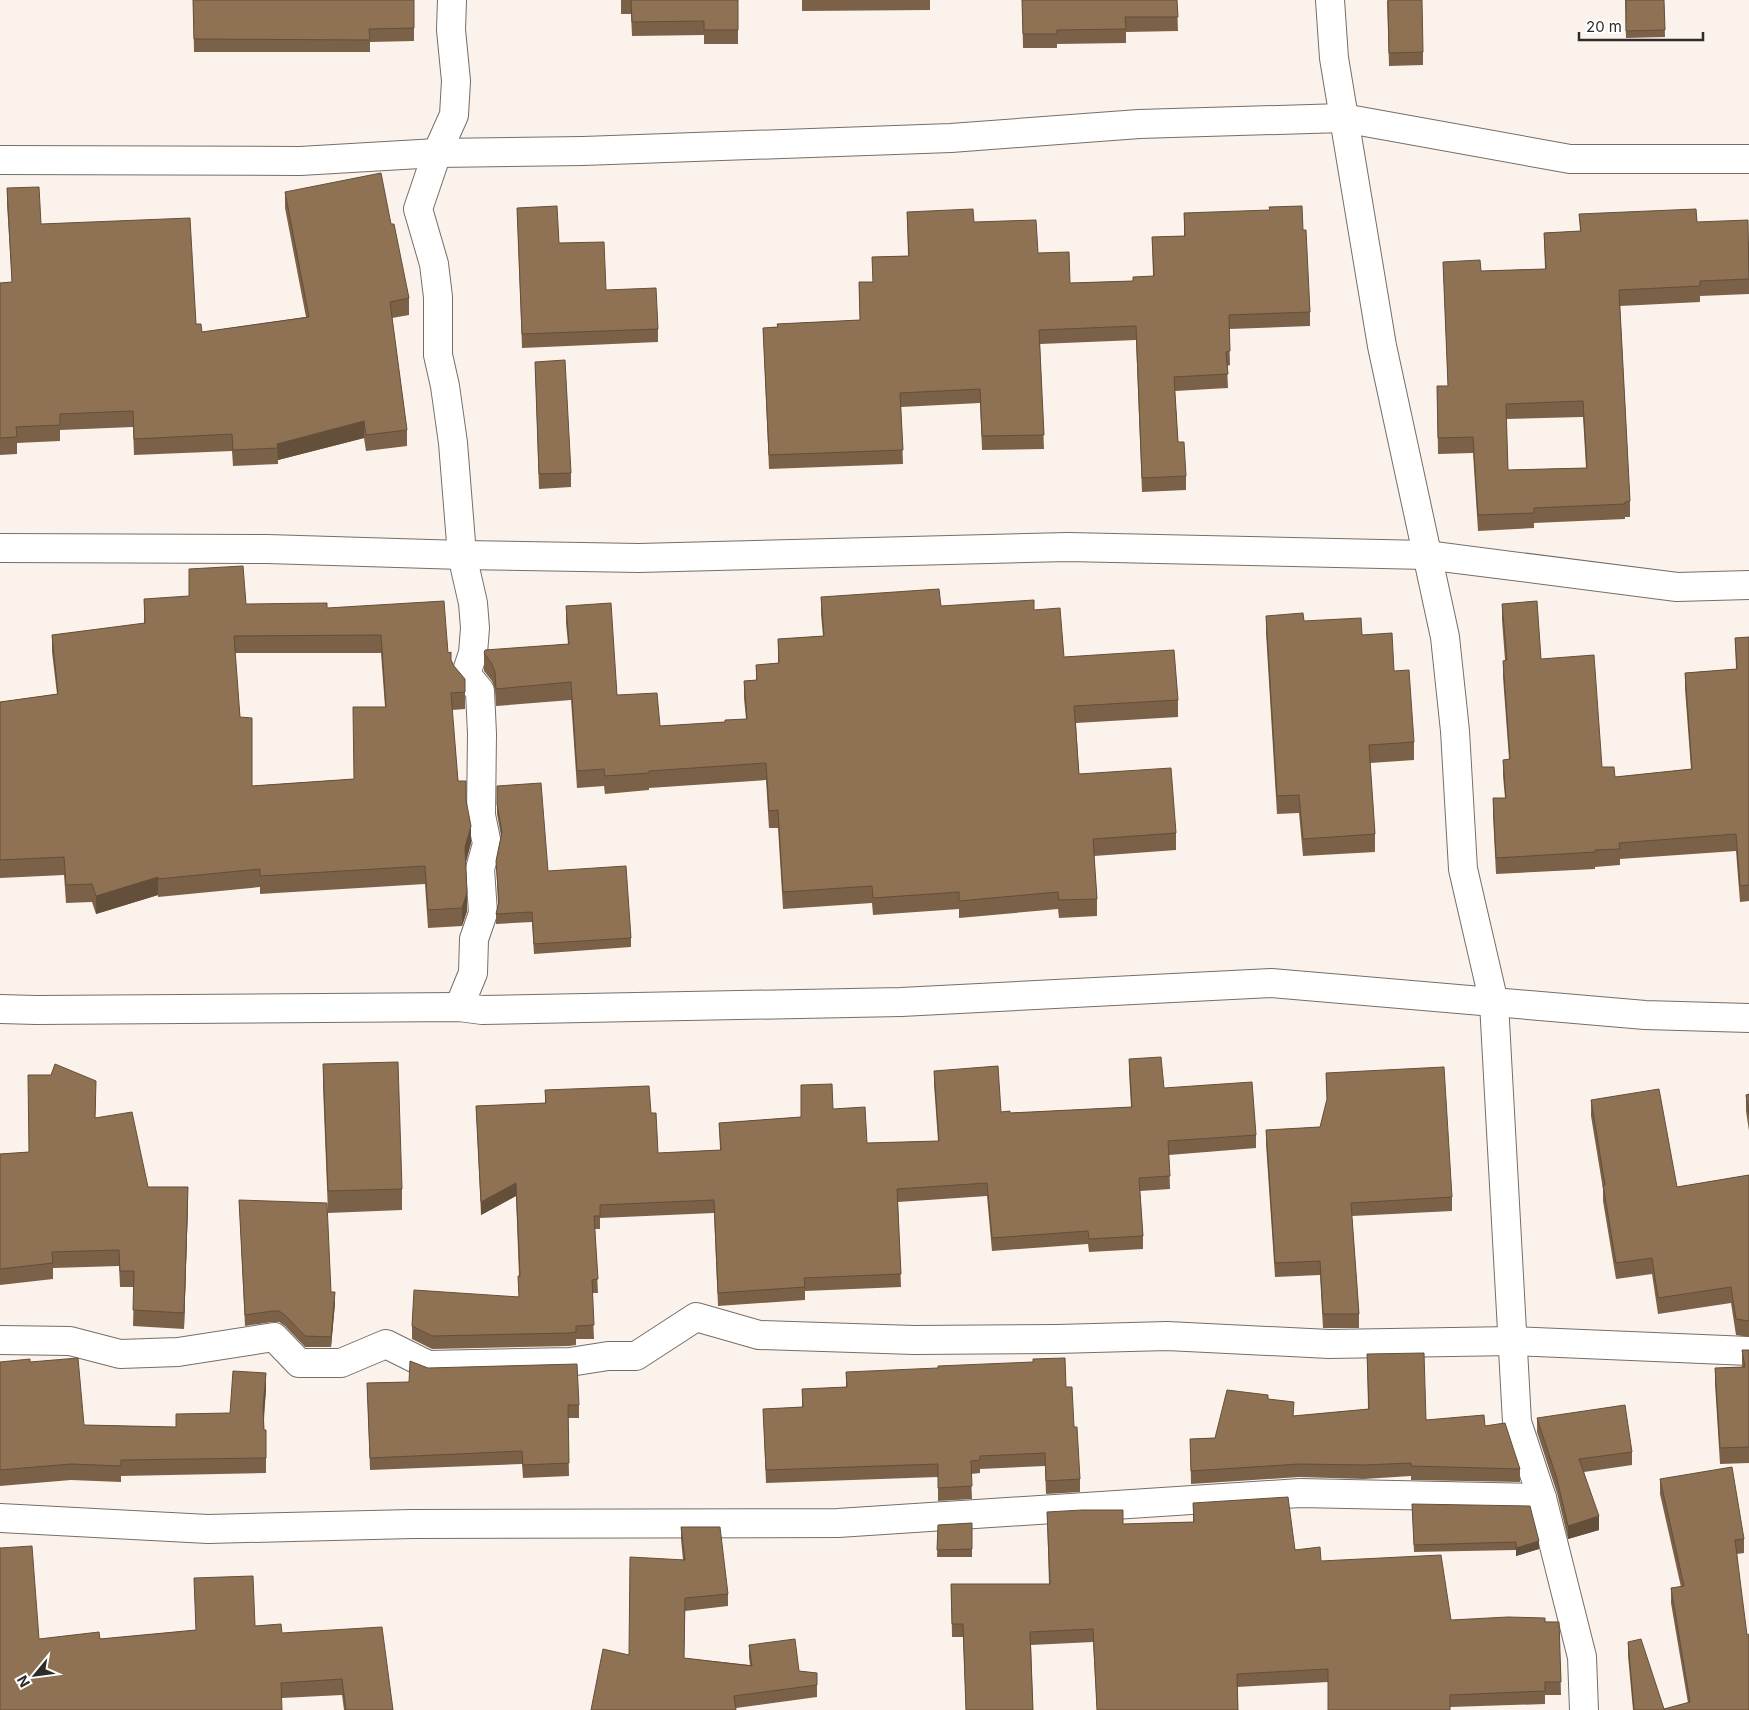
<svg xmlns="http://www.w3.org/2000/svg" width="1749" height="1710" viewBox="0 0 1749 1710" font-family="Inter,sans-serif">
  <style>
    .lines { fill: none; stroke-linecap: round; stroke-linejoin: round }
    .minor-casing { stroke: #756e68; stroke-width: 30 }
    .minor { stroke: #fff; stroke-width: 28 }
    .wall { fill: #7b6147; fill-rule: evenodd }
    .shaded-wall { fill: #644f3a }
    .building { fill: #8f7153; stroke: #644f3a; fill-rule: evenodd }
  </style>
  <rect width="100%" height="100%" fill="#fbf3eb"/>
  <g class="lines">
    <defs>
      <g id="minor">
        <path d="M 452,0 L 451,30 L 456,81 L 454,115 L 437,153 L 418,209 L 434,264 L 438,297 L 438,355 L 445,386 L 453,443 L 462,555 L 473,603 L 475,628 L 473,653 L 466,674 L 480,691 L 482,734 L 481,815 L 487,844 L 480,869 L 483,913 L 474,939 L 473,973 L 459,1007"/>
        <path d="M 1330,0 L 1334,58 L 1382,346 L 1445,637 L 1455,731 L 1463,869 L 1494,1003 L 1517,1422 L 1542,1498 L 1582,1657 L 1584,1710"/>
        <path d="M 0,160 L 300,161 L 437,153 L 583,151 L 951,138 L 1139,124 L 1343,118 L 1570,159 L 1749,159"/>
        <path d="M 0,548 L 267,549 L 462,555 L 639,558 L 1068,547 L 1426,555 L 1677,587 L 1749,585"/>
        <path d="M 0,1009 L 36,1010 L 459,1007 L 482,1010 L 901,1002 L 1271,983 L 1645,1015 L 1749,1018"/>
        <path d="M 0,1340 L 70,1341 L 120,1354 L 178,1352 L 274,1337 L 299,1363 L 341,1363 L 386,1344 L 428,1365 L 570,1362 L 608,1356 L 636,1356 L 696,1317 L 759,1335 L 914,1340 L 1057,1339 L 1167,1336 L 1329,1344 L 1513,1341 L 1749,1351"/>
        <path d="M 0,1518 L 208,1529 L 412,1524 L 838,1523 L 1300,1493 L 1542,1498"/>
      </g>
    </defs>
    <use href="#minor" class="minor-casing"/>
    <use href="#minor" class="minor"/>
  </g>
  <g class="wall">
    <path d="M 193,0 L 414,0 L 414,41 L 370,42 L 370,52 L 194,52 Z"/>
    <path d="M 621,0 L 738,0 L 738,44 L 704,44 L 704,35 L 632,36 L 631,14 L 621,14 Z"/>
    <path d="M 802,0 L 930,0 L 930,10 L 802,11 Z"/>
    <path d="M 1022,0 L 1177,0 L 1178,31 L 1126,32 L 1126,43 L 1057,44 L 1057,48 L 1023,48 Z"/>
    <path d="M 1387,0 L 1423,52 L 1423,65 L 1389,66 Z"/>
    <path d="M 1625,0 L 1664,0 L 1665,37 L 1626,38 Z"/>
    <path d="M 7,188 L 41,224 L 196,324 L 202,332 L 306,317 L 285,208 L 285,192 L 391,224 L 409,298 L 409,315 L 392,318 L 407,430 L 407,446 L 366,451 L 364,438 L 278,460 L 278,464 L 233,466 L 232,451 L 134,455 L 133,427 L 60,430 L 60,441 L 17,443 L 17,454 L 0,455 L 0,283 L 12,282 L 7,204 Z"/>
    <path d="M 517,208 L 559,243 L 606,290 L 658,329 L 658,342 L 522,348 Z"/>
    <path d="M 907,212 L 974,222 L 1038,253 L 1070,283 L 1133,281 L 1153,276 L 1152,237 L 1184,236 L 1184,213 L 1303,230 L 1310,312 L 1310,326 L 1229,329 L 1230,365 L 1227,366 L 1228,388 L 1175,391 L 1178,442 L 1186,476 L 1186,490 L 1142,492 L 1136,340 L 1040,344 L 1044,449 L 982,450 L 980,403 L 901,407 L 903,464 L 769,469 L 763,328 L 777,327 L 777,324 L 860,320 L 859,282 L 873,282 L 872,257 L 908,256 Z"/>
    <path d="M 1579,214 L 1697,222 L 1749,242 L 1749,294 L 1700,296 L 1700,302 L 1620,306 L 1630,501 L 1630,517 L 1625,517 L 1625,519 L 1534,523 L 1534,528 L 1478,531 L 1473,453 L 1438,454 L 1437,386 L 1448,386 L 1443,262 L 1481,271 L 1545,269 L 1544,233 L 1580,231 ZM 1583,417 L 1586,468 L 1508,470 L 1506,419 Z"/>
    <path d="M 535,362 L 571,473 L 571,487 L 539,489 Z"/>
    <path d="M 821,597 L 941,606 L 1034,610 L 1064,657 L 1178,700 L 1178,717 L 1076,723 L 1079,774 L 1176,833 L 1176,850 L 1094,856 L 1097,899 L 1097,916 L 1059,918 L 1058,909 L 959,918 L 959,909 L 873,915 L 872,903 L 783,909 L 778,828 L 769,828 L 766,780 L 649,788 L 649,790 L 605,794 L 604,786 L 577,788 L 571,700 L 496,706 L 495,690 L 492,681 L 484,671 L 484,653 L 568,644 L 566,623 L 566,606 L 617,695 L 660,726 L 725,722 L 746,719 L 744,698 L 744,681 L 756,680 L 756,665 L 778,663 L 778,639 L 823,636 L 821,614 Z"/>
    <path d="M 144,599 L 327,608 L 448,653 L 465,692 L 465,709 L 452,710 L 458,781 L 466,800 L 471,843 L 466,862 L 467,911 L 462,926 L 428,928 L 425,884 L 260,894 L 260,887 L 158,897 L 158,895 L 96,914 L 92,902 L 66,903 L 64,875 L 0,878 L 0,702 L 57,694 L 52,652 L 52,635 L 144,624 ZM 235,653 L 381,653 L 385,707 L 354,779 L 252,786 L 240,717 Z"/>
    <path d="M 1502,604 L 1541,659 L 1602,767 L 1615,777 L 1691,769 L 1685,689 L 1685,673 L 1736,669 L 1735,638 L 1749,637 L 1749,901 L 1740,902 L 1736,851 L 1620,859 L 1620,865 L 1595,867 L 1595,869 L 1496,874 L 1493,815 L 1493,798 L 1505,798 L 1503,776 L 1503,760 L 1509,759 L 1503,677 L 1503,661 L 1505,660 L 1502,620 Z"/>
    <path d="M 1266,616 L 1304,621 L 1362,635 L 1394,671 L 1414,742 L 1414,760 L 1370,763 L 1375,834 L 1375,852 L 1303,856 L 1299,813 L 1277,814 L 1266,633 Z"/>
    <path d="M 497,786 L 548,871 L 631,938 L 631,947 L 534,954 L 532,922 L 496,924 L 496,914 L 498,904 L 496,861 L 501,836 L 497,814 Z"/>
    <path d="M 1129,1059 L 1164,1088 L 1256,1135 L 1256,1148 L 1169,1155 L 1170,1189 L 1140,1191 L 1143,1236 L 1143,1249 L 1089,1252 L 1088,1244 L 992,1251 L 987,1196 L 898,1202 L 901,1287 L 805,1291 L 805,1300 L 718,1306 L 714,1213 L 600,1218 L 600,1229 L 595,1229 L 598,1293 L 592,1293 L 594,1339 L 576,1339 L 576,1345 L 569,1346 L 432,1349 L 412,1339 L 412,1326 L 519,1297 L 518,1276 L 519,1276 L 516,1196 L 481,1215 L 476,1106 L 545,1103 L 545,1090 L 651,1113 L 658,1153 L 720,1150 L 719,1123 L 801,1117 L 833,1109 L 867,1143 L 938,1141 L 934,1084 L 934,1071 L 1001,1112 L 1010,1113 L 1131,1107 L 1129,1072 Z"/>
    <path d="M 323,1064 L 402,1189 L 402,1210 L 328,1213 L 323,1086 Z"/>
    <path d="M 1326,1073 L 1452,1197 L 1452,1211 L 1352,1216 L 1359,1314 L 1359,1328 L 1323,1328 L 1320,1275 L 1275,1277 L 1266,1144 L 1266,1130 L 1320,1127 L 1327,1101 Z"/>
    <path d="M 1749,1094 L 1749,1131 L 1746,1111 L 1746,1095 Z"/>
    <path d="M 96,1097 L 95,1118 L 148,1187 L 188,1203 L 184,1329 L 133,1326 L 134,1287 L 120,1287 L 119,1266 L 53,1268 L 53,1279 L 0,1285 L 0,1154 L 29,1152 Z"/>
    <path d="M 1591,1100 L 1677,1187 L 1749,1175 L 1749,1337 L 1736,1335 L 1731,1303 L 1658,1314 L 1652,1274 L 1616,1279 L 1603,1201 L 1603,1189 L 1591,1116 Z"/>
    <path d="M 239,1200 L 331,1292 L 335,1303 L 331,1347 L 305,1347 L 285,1326 L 279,1322 L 272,1322 L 245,1326 Z"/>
    <path d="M 1742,1350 L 1749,1350 L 1749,1463 L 1720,1464 L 1715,1384 L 1715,1368 L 1742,1367 Z"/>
    <path d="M 1367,1354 L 1426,1420 L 1485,1426 L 1520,1469 L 1520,1482 L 1411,1480 L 1411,1476 L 1364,1479 L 1299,1477 L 1191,1484 L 1190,1439 L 1215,1438 L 1268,1399 L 1294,1416 L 1368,1409 Z"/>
    <path d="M 0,1362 L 30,1362 L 84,1425 L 176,1427 L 230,1413 L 266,1389 L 264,1420 L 264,1430 L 266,1430 L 266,1473 L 121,1476 L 121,1482 L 71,1480 L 0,1486 Z"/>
    <path d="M 428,1368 L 579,1405 L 579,1418 L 568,1418 L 569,1476 L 523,1478 L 522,1464 L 370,1470 L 367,1383 L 409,1382 Z"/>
    <path d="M 846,1372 L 1066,1387 L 1074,1427 L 1080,1479 L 1080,1492 L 1046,1494 L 1045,1466 L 980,1469 L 980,1473 L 971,1474 L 972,1499 L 938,1501 L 938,1477 L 766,1483 L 763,1409 L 802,1407 L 802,1389 L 846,1387 Z"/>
    <path d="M 1537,1418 L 1632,1452 L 1632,1465 L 1584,1472 L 1599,1530 L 1568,1539 L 1557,1493 L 1537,1432 Z"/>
    <path d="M 1660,1479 L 1744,1539 L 1744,1553 L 1737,1554 L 1749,1710 L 1633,1710 L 1628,1656 L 1628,1642 L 1664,1709 L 1688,1703 L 1671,1603 L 1671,1588 L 1681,1587 L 1660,1494 Z"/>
    <path d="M 1193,1503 L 1451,1620 L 1559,1622 L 1561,1695 L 1545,1695 L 1545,1704 L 1450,1707 L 1328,1682 L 1237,1687 L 1238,1710 L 1097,1710 L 1093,1642 L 1031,1645 L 1033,1710 L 966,1710 L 963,1637 L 952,1637 L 951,1584 L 1049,1584 L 1047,1512 L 1123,1524 L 1193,1522 Z"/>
    <path d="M 1412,1504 L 1539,1549 L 1516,1556 L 1516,1550 L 1414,1552 Z"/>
    <path d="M 972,1523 L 972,1557 L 937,1557 L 938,1525 Z"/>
    <path d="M 681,1527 L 728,1594 L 728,1606 L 685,1611 L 684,1658 L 750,1665 L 749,1657 L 749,1645 L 799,1671 L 817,1673 L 817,1697 L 736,1708 L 629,1655 L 683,1560 L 681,1539 Z"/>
    <path d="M 194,1578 L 255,1626 L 282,1633 L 393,1710 L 344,1710 L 342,1695 L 282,1698 L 39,1639 L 100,1639 L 196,1630 Z"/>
  </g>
  <g class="shaded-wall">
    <path d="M 364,421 L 364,438 L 278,460 L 277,444 Z"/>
    <path d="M 471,826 L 471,843 L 465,865 L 465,847 Z"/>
    <path d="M 158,877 L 158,895 L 96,914 L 96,896 Z"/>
    <path d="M 467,893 L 467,911 L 462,926 L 462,908 Z"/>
    <path d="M 516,1183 L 516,1196 L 481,1215 L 481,1202 Z"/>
    <path d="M 188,1187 L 188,1203 L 184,1329 L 184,1313 Z"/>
    <path d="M 335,1292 L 335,1303 L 331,1347 L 331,1337 Z"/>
    <path d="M 266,1373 L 266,1389 L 263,1423 L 263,1407 Z"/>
    <path d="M 1599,1516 L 1599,1530 L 1568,1539 L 1568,1526 Z"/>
    <path d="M 1539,1541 L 1539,1549 L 1516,1556 L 1516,1548 Z"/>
  </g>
  <g class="building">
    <path d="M 193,0 L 414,0 L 414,28 L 369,29 L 370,40 L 194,39 Z"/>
    <path d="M 631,0 L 738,0 L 738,30 L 704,30 L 704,21 L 632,22 Z"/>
    <path d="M 1022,0 L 1177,0 L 1178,17 L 1125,17 L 1126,29 L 1057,30 L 1057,34 L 1023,34 Z"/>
    <path d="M 1388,0 L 1422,0 L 1423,52 L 1389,53 Z"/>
    <path d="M 1626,0 L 1664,0 L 1665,30 L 1626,31 Z"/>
    <path d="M 381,173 L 391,224 L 394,224 L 409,298 L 390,302 L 407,430 L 366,435 L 364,421 L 277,444 L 278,448 L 233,450 L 232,434 L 134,439 L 133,411 L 60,414 L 60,425 L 16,427 L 17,437 L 0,438 L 0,283 L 12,282 L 7,188 L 39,187 L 41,224 L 190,218 L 196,324 L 201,324 L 202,332 L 309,317 L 285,192 Z"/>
    <path d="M 557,206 L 559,243 L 604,242 L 606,290 L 656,288 L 658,329 L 522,334 L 517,208 Z"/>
    <path d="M 1302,206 L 1303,230 L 1306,230 L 1310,312 L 1229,315 L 1230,351 L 1226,352 L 1228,374 L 1174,377 L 1178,442 L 1184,442 L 1186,476 L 1142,478 L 1136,326 L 1039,330 L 1044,435 L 982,436 L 980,389 L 900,393 L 903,450 L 769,455 L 763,328 L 778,327 L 777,324 L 860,320 L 859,282 L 873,282 L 872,257 L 909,256 L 907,212 L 973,209 L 974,222 L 1036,220 L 1038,253 L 1069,252 L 1070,283 L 1133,281 L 1133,277 L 1154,276 L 1152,237 L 1185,236 L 1184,213 L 1270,210 L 1269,207 Z"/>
    <path d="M 1696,209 L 1697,222 L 1748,220 L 1749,279 L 1700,281 L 1700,286 L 1619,290 L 1630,501 L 1625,502 L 1625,504 L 1534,508 L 1534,513 L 1478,515 L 1473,437 L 1438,438 L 1437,386 L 1448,386 L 1443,262 L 1480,260 L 1481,271 L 1546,269 L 1544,233 L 1581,231 L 1579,214 ZM 1583,401 L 1587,468 L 1508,470 L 1506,404 Z"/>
    <path d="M 565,360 L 571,473 L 539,474 L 535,362 Z"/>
    <path d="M 243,566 L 246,604 L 327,603 L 327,608 L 444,601 L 448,653 L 451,652 L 451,660 L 454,666 L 465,679 L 465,692 L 451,693 L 458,781 L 466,781 L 466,800 L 471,826 L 465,847 L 467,893 L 462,908 L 428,910 L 425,866 L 260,876 L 260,869 L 158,879 L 158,877 L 96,896 L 92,884 L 66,885 L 64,857 L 0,860 L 0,702 L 58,694 L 52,635 L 145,623 L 144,599 L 189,596 L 189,569 ZM 381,635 L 386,707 L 353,707 L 354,779 L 252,786 L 252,718 L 240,717 L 234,636 Z"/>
    <path d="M 939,589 L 941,606 L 1034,600 L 1034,610 L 1060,608 L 1064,657 L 1174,650 L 1178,700 L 1074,706 L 1079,774 L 1171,768 L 1176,833 L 1093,839 L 1097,899 L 1059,900 L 1058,892 L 959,901 L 959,892 L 873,898 L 872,886 L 783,892 L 778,810 L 769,811 L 766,763 L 649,771 L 649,773 L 605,776 L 604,769 L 577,771 L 571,682 L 496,689 L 495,672 L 492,664 L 484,653 L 485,650 L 569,644 L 566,606 L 611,603 L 617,695 L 657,693 L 660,726 L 725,722 L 725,720 L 747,719 L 744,681 L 757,680 L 756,665 L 779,663 L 778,639 L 824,636 L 821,597 Z"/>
    <path d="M 1537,601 L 1541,659 L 1594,655 L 1602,767 L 1614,767 L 1615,777 L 1692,769 L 1685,673 L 1737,669 L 1735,638 L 1749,637 L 1749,885 L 1740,886 L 1736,834 L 1619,843 L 1620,849 L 1595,850 L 1595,852 L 1496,858 L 1493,798 L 1506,798 L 1503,760 L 1510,759 L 1503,661 L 1507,660 L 1502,604 Z"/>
    <path d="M 1303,613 L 1304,621 L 1361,618 L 1362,635 L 1392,633 L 1394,671 L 1409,670 L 1414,742 L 1369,745 L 1375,834 L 1303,839 L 1299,795 L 1277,796 L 1266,616 Z"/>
    <path d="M 541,783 L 548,871 L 626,866 L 631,938 L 534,944 L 532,912 L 496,914 L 499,902 L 496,861 L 502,832 L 497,804 L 497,786 Z"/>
    <path d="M 1161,1057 L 1164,1088 L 1252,1082 L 1256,1135 L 1168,1141 L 1170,1176 L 1139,1178 L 1143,1236 L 1089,1239 L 1088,1231 L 992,1238 L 987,1183 L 897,1189 L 901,1274 L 804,1278 L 805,1287 L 718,1293 L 714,1200 L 600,1205 L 600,1216 L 594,1216 L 598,1279 L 592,1280 L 594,1325 L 576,1326 L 576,1332 L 569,1333 L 432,1336 L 412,1326 L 414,1290 L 519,1297 L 518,1276 L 520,1276 L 516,1183 L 481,1202 L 476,1106 L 546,1103 L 545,1090 L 649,1086 L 651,1113 L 656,1113 L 658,1153 L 721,1150 L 719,1123 L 801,1117 L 801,1085 L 832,1084 L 833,1109 L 865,1107 L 867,1143 L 939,1141 L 934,1071 L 998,1066 L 1001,1112 L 1010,1111 L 1010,1113 L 1132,1107 L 1129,1059 Z"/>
    <path d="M 398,1062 L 402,1189 L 328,1191 L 323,1064 Z"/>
    <path d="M 55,1064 L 96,1081 L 95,1118 L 132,1112 L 148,1187 L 188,1187 L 184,1313 L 133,1310 L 134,1271 L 120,1271 L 119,1250 L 52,1252 L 53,1263 L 0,1269 L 0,1154 L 29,1152 L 28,1075 L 51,1075 Z"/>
    <path d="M 1444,1067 L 1452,1197 L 1351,1203 L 1359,1314 L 1323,1314 L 1320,1261 L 1275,1263 L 1266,1130 L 1320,1127 L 1327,1099 L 1326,1073 Z"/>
    <path d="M 1659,1089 L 1677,1187 L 1749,1175 L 1749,1321 L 1736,1319 L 1731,1287 L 1658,1298 L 1652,1258 L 1616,1263 L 1603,1185 L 1605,1185 L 1591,1100 Z"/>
    <path d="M 1749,1094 L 1749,1115 L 1746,1095 Z"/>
    <path d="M 239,1200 L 327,1203 L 331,1292 L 335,1292 L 331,1337 L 305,1336 L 285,1315 L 279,1311 L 272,1311 L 245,1315 Z"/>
    <path d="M 1742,1350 L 1749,1350 L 1749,1447 L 1720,1448 L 1715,1368 L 1745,1367 Z"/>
    <path d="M 1424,1353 L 1426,1420 L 1484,1415 L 1485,1426 L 1505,1423 L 1520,1469 L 1411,1466 L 1411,1463 L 1364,1465 L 1299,1464 L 1191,1471 L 1190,1439 L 1215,1438 L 1227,1390 L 1268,1395 L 1268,1399 L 1294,1402 L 1293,1416 L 1369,1409 L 1367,1354 Z"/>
    <path d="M 78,1358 L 84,1425 L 176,1427 L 176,1414 L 230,1413 L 233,1371 L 266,1373 L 263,1407 L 264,1430 L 266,1430 L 266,1458 L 121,1460 L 121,1466 L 71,1464 L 0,1470 L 0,1362 L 30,1359 L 30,1362 Z"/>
    <path d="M 1065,1358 L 1066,1387 L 1072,1387 L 1074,1427 L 1077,1427 L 1080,1479 L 1046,1481 L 1045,1453 L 980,1456 L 980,1460 L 971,1461 L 972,1486 L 938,1488 L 938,1464 L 766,1470 L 763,1409 L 803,1407 L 802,1389 L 847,1387 L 846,1372 L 938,1368 L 938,1366 L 1033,1362 L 1033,1359 Z"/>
    <path d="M 410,1361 L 428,1368 L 577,1364 L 579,1405 L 568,1405 L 569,1463 L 523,1465 L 522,1451 L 370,1458 L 367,1383 L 409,1382 Z"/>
    <path d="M 1625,1405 L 1632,1452 L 1579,1459 L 1599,1516 L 1568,1526 L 1557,1479 L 1537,1418 Z"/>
    <path d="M 1732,1467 L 1744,1539 L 1735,1540 L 1747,1635 L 1749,1634 L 1749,1710 L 1634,1710 L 1628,1642 L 1641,1639 L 1664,1709 L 1690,1702 L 1671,1588 L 1684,1586 L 1660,1479 Z"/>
    <path d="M 1288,1497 L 1295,1550 L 1320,1547 L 1321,1561 L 1441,1555 L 1451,1620 L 1508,1617 L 1545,1618 L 1545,1622 L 1559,1622 L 1561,1682 L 1545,1682 L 1545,1691 L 1450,1695 L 1450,1710 L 1328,1710 L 1328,1669 L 1237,1674 L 1238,1710 L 1097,1710 L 1093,1629 L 1030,1632 L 1033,1710 L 966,1710 L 963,1624 L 952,1624 L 951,1584 L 1050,1584 L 1047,1512 L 1082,1510 L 1123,1510 L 1123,1524 L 1194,1522 L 1193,1503 Z"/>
    <path d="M 1412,1504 L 1530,1506 L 1539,1541 L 1516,1548 L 1516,1542 L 1414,1545 Z"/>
    <path d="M 972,1523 L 972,1549 L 937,1550 L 938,1525 Z"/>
    <path d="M 681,1527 L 720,1527 L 728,1594 L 685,1598 L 684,1658 L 752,1666 L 749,1645 L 795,1639 L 799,1671 L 817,1673 L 817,1685 L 734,1696 L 736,1710 L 591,1710 L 603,1649 L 629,1655 L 630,1557 L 685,1560 Z"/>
    <path d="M 32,1546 L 39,1639 L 99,1632 L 100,1639 L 196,1630 L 194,1578 L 253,1576 L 255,1626 L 281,1624 L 282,1633 L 382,1627 L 393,1710 L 346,1710 L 342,1679 L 281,1683 L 282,1710 L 0,1710 L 0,1548 Z"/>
  </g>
  <g transform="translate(35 1675) rotate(241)" stroke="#ffffff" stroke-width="4" paint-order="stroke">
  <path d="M0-4L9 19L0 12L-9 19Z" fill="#2e2b29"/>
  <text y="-8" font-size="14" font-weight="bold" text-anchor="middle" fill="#2e2b29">N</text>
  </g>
  <path d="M1579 32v8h124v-8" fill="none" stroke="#2e2b29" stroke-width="2.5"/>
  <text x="1586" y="32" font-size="15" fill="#2e2b29" stroke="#ffffff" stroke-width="4" paint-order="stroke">20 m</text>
</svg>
